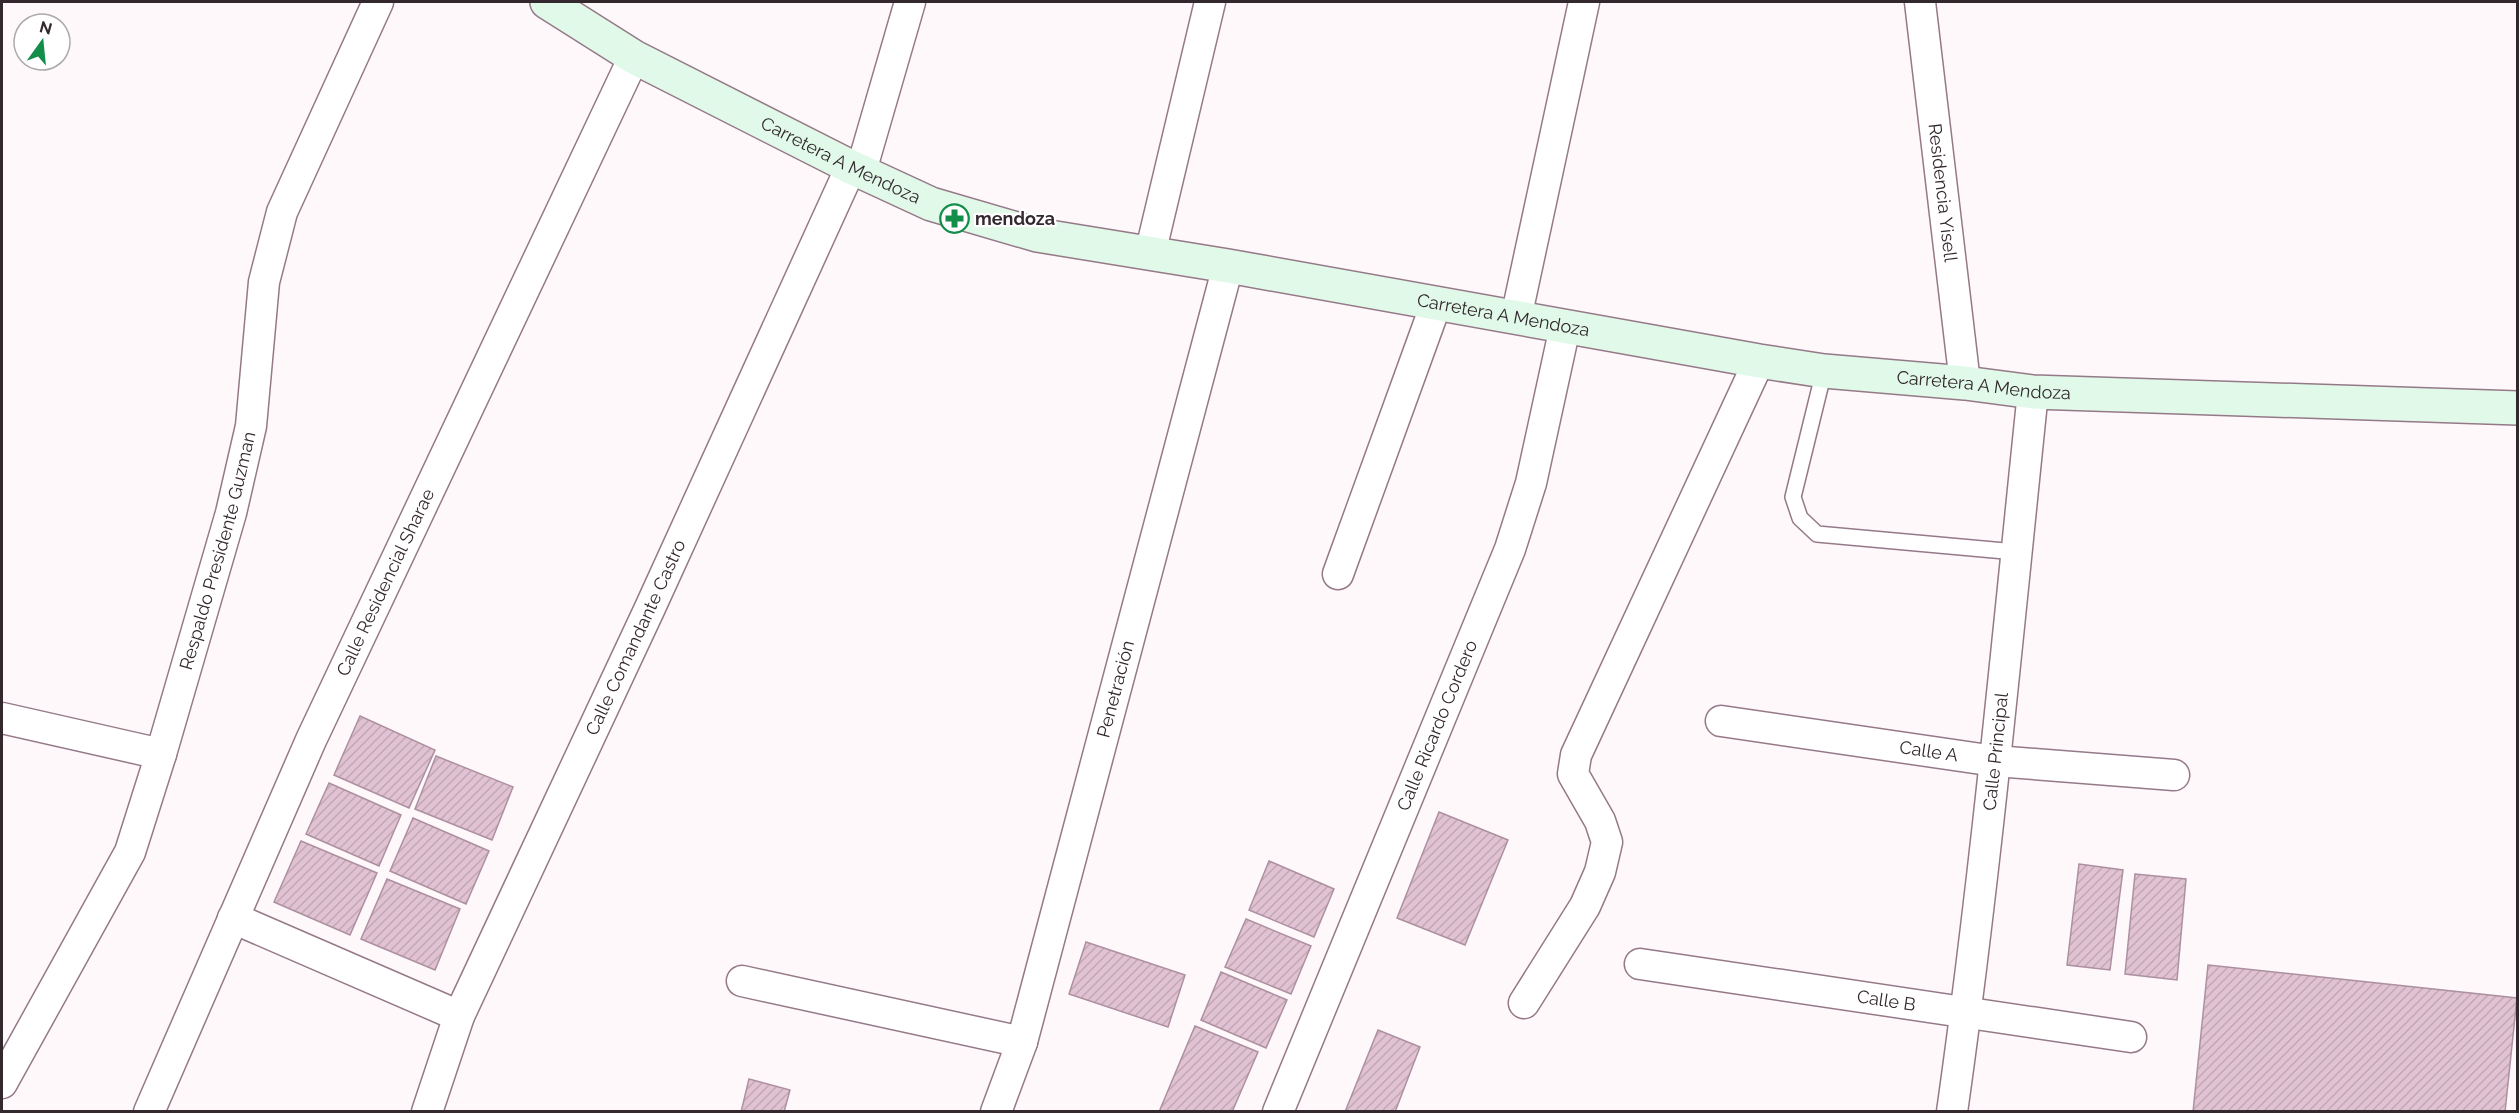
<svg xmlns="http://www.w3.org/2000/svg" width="2519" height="1113" viewBox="0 0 2519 1113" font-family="Raleway,sans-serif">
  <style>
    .building { fill: url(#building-hatch); stroke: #ad90a0; stroke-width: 1.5 }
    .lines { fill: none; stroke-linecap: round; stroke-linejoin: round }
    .lane-casing { stroke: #957988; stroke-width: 18 }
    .street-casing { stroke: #957988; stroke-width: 33 }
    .secondary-casing { stroke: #957988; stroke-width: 36 }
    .lane { stroke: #fff; stroke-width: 15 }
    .street { stroke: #fff; stroke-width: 30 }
    .secondary { stroke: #e1f9e8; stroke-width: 33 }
    .labels { text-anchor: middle; stroke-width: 4.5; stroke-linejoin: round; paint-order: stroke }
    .street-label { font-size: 18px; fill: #33282e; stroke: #fff }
    .poi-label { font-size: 18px; font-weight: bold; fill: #33282e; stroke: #fff; text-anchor: start }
  </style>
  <defs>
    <pattern id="building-hatch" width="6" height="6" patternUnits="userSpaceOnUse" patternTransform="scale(1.5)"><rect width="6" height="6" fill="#e1c2d2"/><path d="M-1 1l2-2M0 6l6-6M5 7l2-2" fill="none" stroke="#c2a7b5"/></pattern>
  </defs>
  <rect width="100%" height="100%" fill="#fef8fb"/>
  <g class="building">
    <path d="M 360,716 L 435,750 L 409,808 L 334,775 Z"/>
    <path d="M 436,756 L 513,787 L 492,840 L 415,809 Z"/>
    <path d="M 329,783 L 401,815 L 379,866 L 306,834 Z"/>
    <path d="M 1439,812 L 1508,840 L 1465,945 L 1397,918 Z"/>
    <path d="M 413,818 L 489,851 L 466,904 L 390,871 Z"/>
    <path d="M 301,841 L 377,873 L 350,935 L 274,902 Z"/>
    <path d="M 1269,861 L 1334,889 L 1314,937 L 1249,910 Z"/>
    <path d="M 2079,864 L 2123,870 L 2110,970 L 2067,965 Z"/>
    <path d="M 2135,874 L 2186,879 L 2177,980 L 2125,974 Z"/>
    <path d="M 387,879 L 460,909 L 435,970 L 361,939 Z"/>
    <path d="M 1246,919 L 1311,946 L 1291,994 L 1225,967 Z"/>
    <path d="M 1086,942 L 1185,975 L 1168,1027 L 1069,994 Z"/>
    <path d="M 2208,965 L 2517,998 L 2505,1112 L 2193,1112 Z"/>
    <path d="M 1221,972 L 1287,1000 L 1266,1048 L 1201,1020 Z"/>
    <path d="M 1195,1026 L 1258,1052 L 1232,1112 L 1159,1112 Z"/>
    <path d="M 1378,1030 L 1420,1047 L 1395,1112 L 1345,1112 Z"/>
    <path d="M 749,1079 L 790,1090 L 784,1112 L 741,1112 Z"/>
  </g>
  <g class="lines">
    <defs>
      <path id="lane" d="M 1824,371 L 1793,497 L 1800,518 L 1817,534 L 2016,552"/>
      <g id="street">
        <path id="s1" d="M 1920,2 L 1965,383"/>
        <path d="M 861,171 L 910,2"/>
        <path d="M 1150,254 L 1210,2"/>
        <path d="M 1516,318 L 1584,2"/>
        <path d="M 1338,574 L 1436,304"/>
        <path d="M 2,718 L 161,754"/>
        <path id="s2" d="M 1721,721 L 1995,761 L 2174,775"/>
        <path d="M 233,918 L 459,1016"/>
        <path id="s3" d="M 1640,964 L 2131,1037"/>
        <path d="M 742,981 L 1022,1042"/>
        <path d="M 1524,1003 L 1585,906 L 1600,872 L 1607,842 L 1600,821 L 1573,774 L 1576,755 L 1759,361"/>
        <path id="s4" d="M 2,1083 L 130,852 L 161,754 L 231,513 L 251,426 L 264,282 L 282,212 L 378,2"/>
        <path id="s5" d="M 149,1112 L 311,740 L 634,57"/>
        <path id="s6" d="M 427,1112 L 459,1016 L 649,610 L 851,167"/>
        <path id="s7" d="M 996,1112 L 1022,1042 L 1228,266"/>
        <path id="s8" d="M 1278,1112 L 1510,549 L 1531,483 L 1565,327"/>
        <path id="s9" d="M 1952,1112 C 1986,872 2008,632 2033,392"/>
      </g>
      <g id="secondary">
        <path id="s10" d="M 547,2 L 634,57 L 851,167 L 931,204 L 1037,235 L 1228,266 L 1759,361 L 1824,371 L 1965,383 L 2033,392 L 2518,408"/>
      </g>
    </defs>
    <use href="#lane" class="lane-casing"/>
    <use href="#street" class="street-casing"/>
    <use href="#secondary" class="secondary-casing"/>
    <use href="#lane" class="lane"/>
    <use href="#street" class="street"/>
    <use href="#secondary" class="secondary"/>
  </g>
  <defs>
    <symbol id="pharmacy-ring" viewBox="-11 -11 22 22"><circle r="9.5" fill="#fff" stroke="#128e4a" stroke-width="1.5"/><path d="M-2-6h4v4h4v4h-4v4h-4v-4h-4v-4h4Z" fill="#128e4a"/></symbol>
  </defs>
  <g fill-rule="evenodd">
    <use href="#pharmacy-ring" x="938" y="202" width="33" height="33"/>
  </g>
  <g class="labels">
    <g class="street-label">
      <text dy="6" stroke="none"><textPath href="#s10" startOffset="334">Carretera A Mendoza</textPath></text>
      <text dy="6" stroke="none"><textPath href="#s1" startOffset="192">Residencia Yisell</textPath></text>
      <text dy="6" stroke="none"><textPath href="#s10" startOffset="1018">Carretera A Mendoza</textPath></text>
      <text dy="6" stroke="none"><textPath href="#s10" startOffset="1504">Carretera A Mendoza</textPath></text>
      <text dy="6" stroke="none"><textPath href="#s4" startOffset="578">Respaldo Presidente Guzman</textPath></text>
      <text dy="6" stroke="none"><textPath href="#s5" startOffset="580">Calle Residencial Sharae</textPath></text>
      <text dy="6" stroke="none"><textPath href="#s6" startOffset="519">Calle Comandante Castro</textPath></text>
      <text dy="6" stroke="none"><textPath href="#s7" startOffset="440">Penetración</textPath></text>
      <text dy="6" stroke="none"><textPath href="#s8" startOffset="418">Calle Ricardo Cordero</textPath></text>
      <text dy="6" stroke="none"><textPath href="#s2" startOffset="210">Calle A</textPath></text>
      <text dy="6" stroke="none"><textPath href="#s9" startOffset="363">Calle Principal</textPath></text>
      <text dy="6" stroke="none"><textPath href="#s3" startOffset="249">Calle B</textPath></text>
    </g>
    <g class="poi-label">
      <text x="975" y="225">mendoza</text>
    </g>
  </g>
  <rect width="2519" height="1113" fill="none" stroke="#33282e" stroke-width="6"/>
  <g transform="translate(42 42) rotate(15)"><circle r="28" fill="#ffffff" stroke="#ada9ab" stroke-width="1.5"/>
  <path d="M0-4.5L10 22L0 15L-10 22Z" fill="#128e4a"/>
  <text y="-9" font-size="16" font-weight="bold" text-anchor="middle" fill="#33282e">N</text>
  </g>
</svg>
